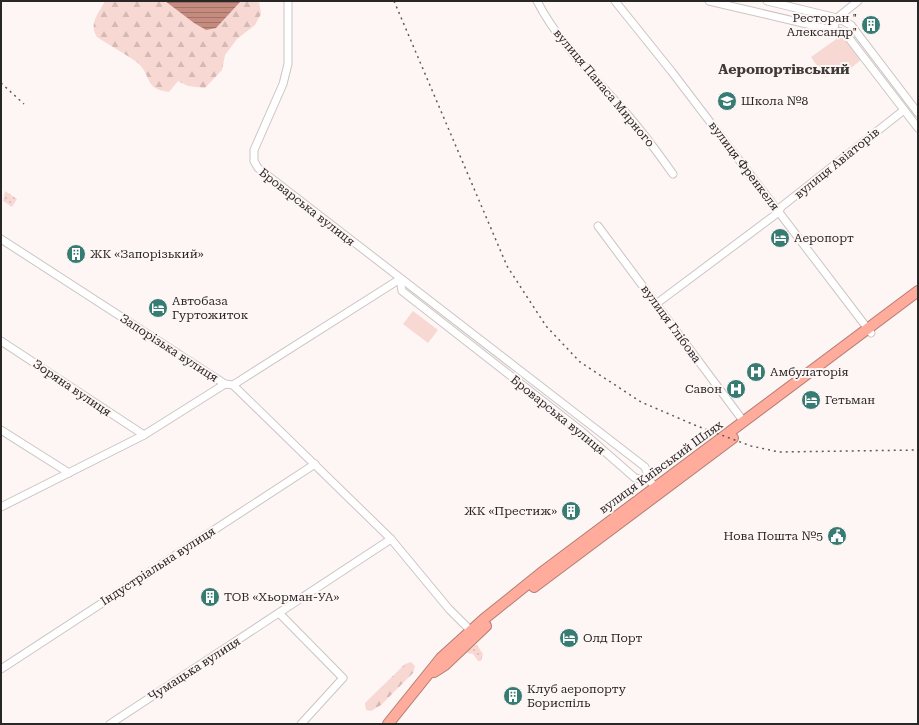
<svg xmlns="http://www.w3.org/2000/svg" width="919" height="725" viewBox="0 0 919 725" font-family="'Roboto Serif',serif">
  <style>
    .grass { fill: url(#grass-dots) }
    .forest { fill: url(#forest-firs) }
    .green { fill: #f8d8d2 }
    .water { fill: url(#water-rules) }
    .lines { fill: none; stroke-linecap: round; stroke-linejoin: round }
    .minor-casing { stroke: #ccc5c4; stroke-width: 9 }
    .highway-casing { stroke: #b47d73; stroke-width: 12 }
    .minor { stroke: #fff; stroke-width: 7 }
    .highway { stroke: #ffac9c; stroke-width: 10 }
    .rail { stroke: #5e5a59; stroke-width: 1.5; stroke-dasharray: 2 4; stroke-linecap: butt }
    .labels { text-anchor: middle; stroke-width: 4; stroke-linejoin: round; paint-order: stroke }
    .poi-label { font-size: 12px; fill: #292726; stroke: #fdf6f5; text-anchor: start }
    .street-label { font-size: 12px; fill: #292726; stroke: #fdf6f5 }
    .quarter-label { font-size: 14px; font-weight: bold; fill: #3f3a39; stroke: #fdf6f5 }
  </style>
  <defs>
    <pattern id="grass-dots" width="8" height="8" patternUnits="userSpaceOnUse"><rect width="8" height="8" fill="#f8d8d2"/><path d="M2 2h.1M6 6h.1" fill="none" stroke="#d5b9b4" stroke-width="1.8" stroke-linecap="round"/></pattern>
    <pattern id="forest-firs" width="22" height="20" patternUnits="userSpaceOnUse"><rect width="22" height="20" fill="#f8d8d2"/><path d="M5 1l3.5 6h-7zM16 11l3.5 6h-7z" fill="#d5b9b4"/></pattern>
    <pattern id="water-rules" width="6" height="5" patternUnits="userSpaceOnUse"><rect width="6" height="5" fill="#c58b7f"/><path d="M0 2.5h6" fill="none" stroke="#a07268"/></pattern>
  </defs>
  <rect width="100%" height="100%" fill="#fdf6f5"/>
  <g class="grass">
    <path d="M 5,191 L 17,199 L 12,207 L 3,201 Z"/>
    <path d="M 473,644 L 477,645 L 483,654 L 481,661 L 478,661 L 473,654 L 464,652 Z"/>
  </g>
  <g class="forest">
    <path d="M 105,1 L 165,1 L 194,23 L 206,30 L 241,1 L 259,1 L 261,14 L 255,25 L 237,39 L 225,55 L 222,70 L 205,88 L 188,86 L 178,81 L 169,92 C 145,89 152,78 139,64 C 133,58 107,44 97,37 C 88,24 99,13 105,1 Z"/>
    <path d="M 411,662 L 415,666 L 413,673 L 381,705 L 371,711 L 366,710 L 365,703 L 405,664 Z"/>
  </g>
  <g class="green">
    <path d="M 842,35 L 862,59 L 850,69 L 832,71 L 825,77 L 811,57 Z"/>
    <path d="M 413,311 L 438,330 L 428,343 L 403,324 Z"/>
  </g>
  <path class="water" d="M 165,1 L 241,1 L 216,28 L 206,30 L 194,23 Z"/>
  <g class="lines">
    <defs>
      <g id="minor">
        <path d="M 288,1 L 288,64 L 283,84 L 254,150 L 254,161 L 258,168 L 645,467 L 650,481 L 658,490"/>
        <path d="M 537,1 C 559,44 595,77 626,113 C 643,132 658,153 673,174"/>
        <path d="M 615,1 L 672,72 L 871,333"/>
        <path d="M 709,1 L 845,33 L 918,128"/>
        <path d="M 767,1 L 837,18 L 851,25 L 918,113"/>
        <path d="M 833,30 L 837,18 L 858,1"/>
        <path d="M 598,226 L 744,422"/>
        <path d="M 1,239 L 225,384 L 233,385 L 400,279"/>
        <path d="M 400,279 L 402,291 L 580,430 L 635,478 L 650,481"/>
        <path d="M 656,304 L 779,212 L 781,207 L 904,110"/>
        <path d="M 1,341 L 144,435"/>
        <path d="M 233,385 L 391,539 L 449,609 L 473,633"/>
        <path d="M 1,430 L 69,473"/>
        <path d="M 1,507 L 144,435 L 225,384"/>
        <path d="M 279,613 L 343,678 L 301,724"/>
        <path d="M 1,669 L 315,464"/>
        <path d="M 110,724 L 391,539"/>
      </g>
      <g id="highway">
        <path d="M 534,587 L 733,438"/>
        <path d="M 434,672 L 445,665 L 486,626"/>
        <path d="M 388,724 L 441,658 L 484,619 L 545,570 L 918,291"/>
      </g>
    </defs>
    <use href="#minor" class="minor-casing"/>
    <use href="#highway" class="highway-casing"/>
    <use href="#minor" class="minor"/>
    <use href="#highway" class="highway"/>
    <g class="rail">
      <path d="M 394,1 L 507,266 L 546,326 L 580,362 L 641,402 L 697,426 L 751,446 L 779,452 L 918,450"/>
      <path d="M 1,83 L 24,104"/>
    </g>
  </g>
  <defs>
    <symbol id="building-disc" viewBox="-11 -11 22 22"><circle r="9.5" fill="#377c72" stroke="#fdf6f5"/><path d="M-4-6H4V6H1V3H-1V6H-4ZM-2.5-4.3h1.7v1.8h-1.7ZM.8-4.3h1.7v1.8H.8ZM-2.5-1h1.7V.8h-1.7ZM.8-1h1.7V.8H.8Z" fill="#fff"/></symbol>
    <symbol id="school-disc" viewBox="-11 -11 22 22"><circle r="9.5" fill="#377c72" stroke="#fdf6f5"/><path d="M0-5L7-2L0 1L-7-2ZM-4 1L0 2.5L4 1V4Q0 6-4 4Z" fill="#fff"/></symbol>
    <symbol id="hotel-disc" viewBox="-11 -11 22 22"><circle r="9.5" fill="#377c72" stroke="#fdf6f5"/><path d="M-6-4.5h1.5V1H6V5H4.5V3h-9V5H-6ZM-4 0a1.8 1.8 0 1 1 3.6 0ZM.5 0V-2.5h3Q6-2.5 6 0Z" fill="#fff"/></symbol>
    <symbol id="hospital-disc" viewBox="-11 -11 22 22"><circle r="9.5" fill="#377c72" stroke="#fdf6f5"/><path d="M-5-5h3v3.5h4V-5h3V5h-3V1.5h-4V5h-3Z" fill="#fff"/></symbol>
    <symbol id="civic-disc" viewBox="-11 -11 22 22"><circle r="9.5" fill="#377c72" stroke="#fdf6f5"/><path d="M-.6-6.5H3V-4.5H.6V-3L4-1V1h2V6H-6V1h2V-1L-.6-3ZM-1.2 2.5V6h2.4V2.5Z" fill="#fff"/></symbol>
  </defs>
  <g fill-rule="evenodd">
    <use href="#building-disc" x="860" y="14" width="22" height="22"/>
    <use href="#school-disc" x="716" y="90" width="22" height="22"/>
    <use href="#hotel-disc" x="769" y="227" width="22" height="22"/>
    <use href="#building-disc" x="65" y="243" width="22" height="22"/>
    <use href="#hotel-disc" x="147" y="297" width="22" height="22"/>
    <use href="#hospital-disc" x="745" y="361" width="22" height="22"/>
    <use href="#hospital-disc" x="725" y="378" width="22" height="22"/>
    <use href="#hotel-disc" x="800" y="389" width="22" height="22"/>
    <use href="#building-disc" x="560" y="500" width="22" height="22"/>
    <use href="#civic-disc" x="826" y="525" width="22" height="22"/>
    <use href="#building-disc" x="199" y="586" width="22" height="22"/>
    <use href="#hotel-disc" x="558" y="627" width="22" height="22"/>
    <use href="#building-disc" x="502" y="685" width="22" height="22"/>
  </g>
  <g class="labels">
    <g class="poi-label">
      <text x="857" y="22" text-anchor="end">Ресторан "<tspan x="857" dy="14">Александр"</tspan></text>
      <text x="741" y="105">Школа №8</text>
      <text x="794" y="242">Аеропорт</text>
      <text x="90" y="258">ЖК «Запорізький»</text>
      <text x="172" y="305">Автобаза<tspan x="172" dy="14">Гуртожиток</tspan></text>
      <text x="770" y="376">Амбулаторія</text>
      <text x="722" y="393" text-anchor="end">Савон</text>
      <text x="825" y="404">Гетьман</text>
      <text x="557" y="515" text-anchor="end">ЖК «Престиж»</text>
      <text x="823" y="540" text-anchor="end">Нова Пошта №5</text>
      <text x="224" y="601">ТОВ «Хьорман-УА»</text>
      <text x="583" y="642">Олд Порт</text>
      <text x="527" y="693">Клуб аеропорту<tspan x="527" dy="14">Бориспіль</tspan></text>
    </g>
    <g class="street-label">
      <text transform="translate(604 88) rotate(50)" y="4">вулиця Панаса Мирного</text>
      <text transform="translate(837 163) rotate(-39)" y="4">вулиця Авіаторів</text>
      <text transform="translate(744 166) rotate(53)" y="4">вулиця Френкеля</text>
      <text transform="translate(307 207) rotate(38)" y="4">Броварська вулиця</text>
      <text transform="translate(671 324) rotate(54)" y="4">вулиця Глібова</text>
      <text transform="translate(169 348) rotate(33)" y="4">Запорізька вулиця</text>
      <text transform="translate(72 388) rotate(34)" y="4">Зоряна вулиця</text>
      <text transform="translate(558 415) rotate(39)" y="4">Броварська вулиця</text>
      <text transform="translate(661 467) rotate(-36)" y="4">вулиця Київський Шлях</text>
      <text transform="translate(158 566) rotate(-33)" y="4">Індустріальна вулиця</text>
      <text transform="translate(194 669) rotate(-33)" y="4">Чумацька вулиця</text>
    </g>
    <g class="quarter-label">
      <text x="784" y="74">Аеропортівський</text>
    </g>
  </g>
  <rect width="919" height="725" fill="none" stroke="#292726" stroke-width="4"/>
</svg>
